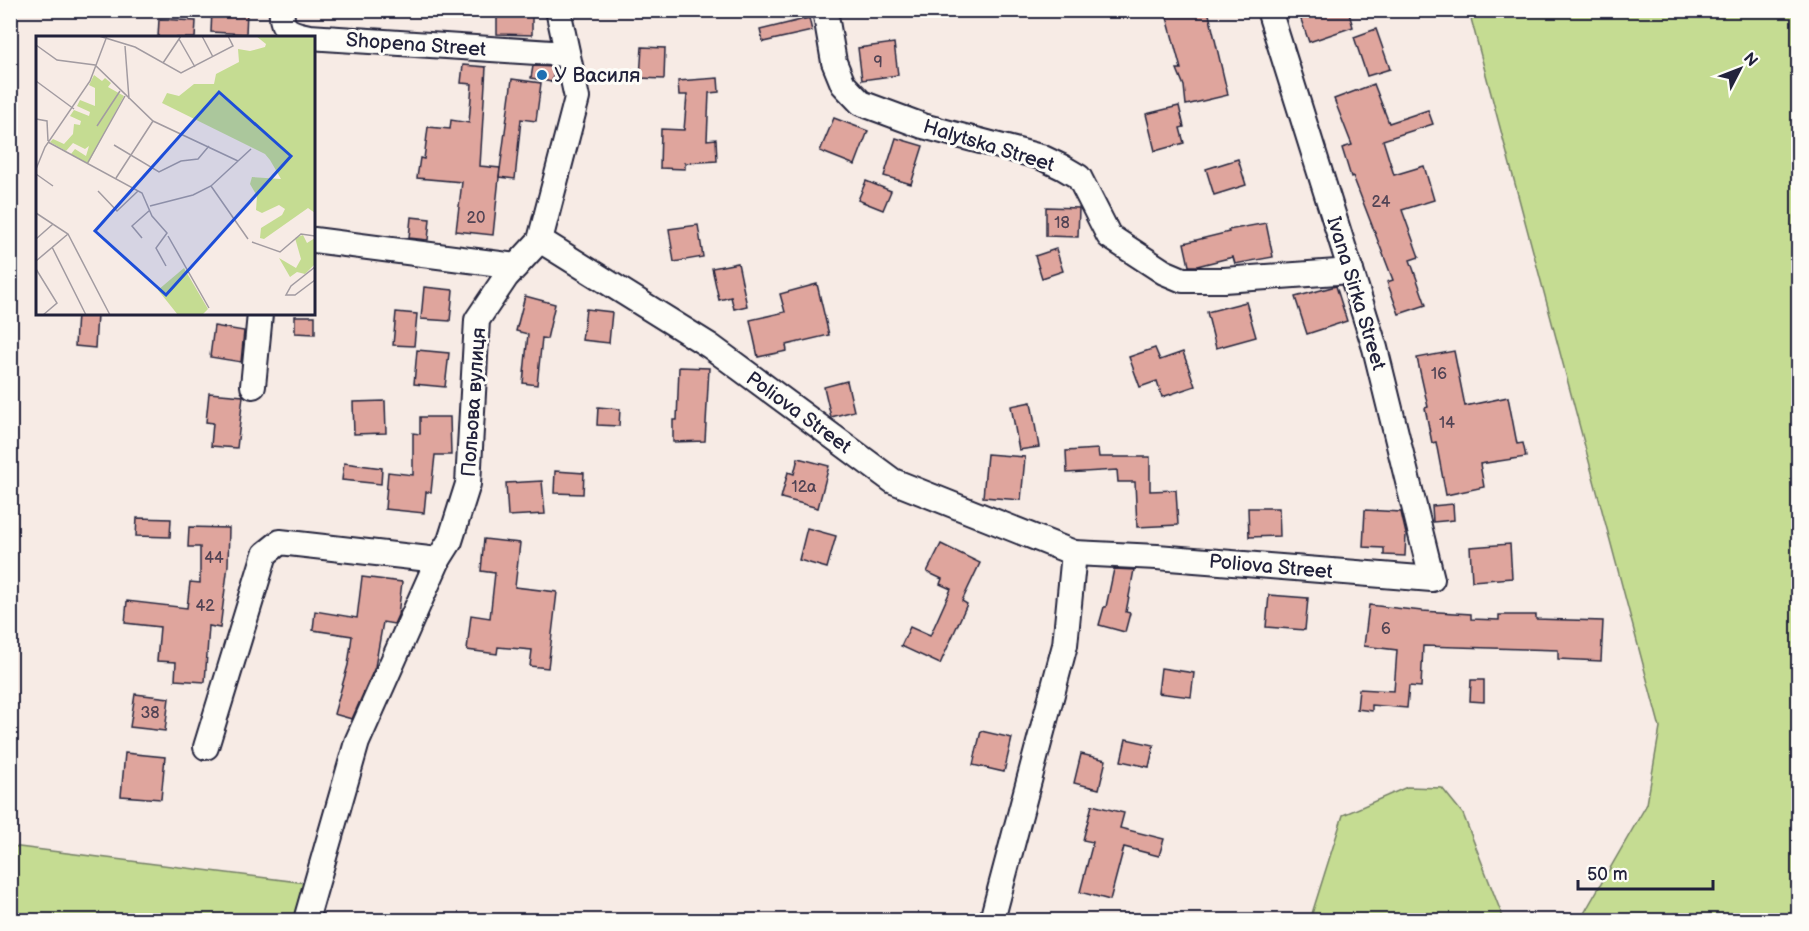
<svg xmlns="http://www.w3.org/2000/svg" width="1809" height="931" viewBox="0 0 1809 931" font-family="'Balsamiq Sans',sans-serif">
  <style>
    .green { fill: #c5dc92; stroke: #747f66; stroke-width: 1.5 }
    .building { fill: #dfa59d; stroke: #22223b; stroke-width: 1.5 }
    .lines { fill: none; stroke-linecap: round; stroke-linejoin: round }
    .minor-casing { stroke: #22223b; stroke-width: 28 }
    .minor { stroke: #fdfcf7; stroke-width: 24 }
    .poi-dot { fill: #1f6fb2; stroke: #fdfcf7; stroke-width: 2 }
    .labels { text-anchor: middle; stroke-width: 6; stroke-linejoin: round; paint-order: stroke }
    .number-label { font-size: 16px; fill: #514354 }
    .street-label { font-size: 20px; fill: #22223b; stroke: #fdfcf7 }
    .poi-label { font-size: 20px; fill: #22223b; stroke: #fdfcf7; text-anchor: start }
    .inset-road { fill: none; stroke: #a29ba1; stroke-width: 1.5 }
    .view { fill: #1d4ed8; fill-opacity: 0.15; stroke: #1d4ed8; stroke-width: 3 }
    .inset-edge { fill: none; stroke: #22223b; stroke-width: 3 }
  </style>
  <rect width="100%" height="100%" fill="#f7ebe5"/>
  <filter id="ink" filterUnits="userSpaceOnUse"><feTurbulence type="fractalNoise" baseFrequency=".0167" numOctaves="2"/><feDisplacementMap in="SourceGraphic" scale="12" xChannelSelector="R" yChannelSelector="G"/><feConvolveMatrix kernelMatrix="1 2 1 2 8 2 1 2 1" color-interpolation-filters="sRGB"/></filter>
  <g filter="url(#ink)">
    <g class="green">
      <path d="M 1469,11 L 1798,11 L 1798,920 L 1584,920 L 1582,917 L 1647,804 L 1660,728 Z"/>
      <path d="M 1407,787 L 1442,788 L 1463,814 L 1504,920 L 1310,920 L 1343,815 Z"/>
      <path d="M 11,846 L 306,883 L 295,920 L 11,920 Z"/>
    </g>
    <g class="building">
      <path d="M 212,10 L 247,10 L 246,34 L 211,32 Z"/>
      <path d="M 497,10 L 532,10 L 532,35 L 497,34 Z"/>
      <path d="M 1165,10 L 1208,10 L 1228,95 L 1186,105 L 1184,86 L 1177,69 L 1181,69 Z"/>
      <path d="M 1308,10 L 1348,10 L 1353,27 L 1309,42 L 1299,14 Z"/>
      <path d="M 809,18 L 812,31 L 763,42 L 760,30 Z"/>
      <path d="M 159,19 L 196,21 L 195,38 L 158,38 Z"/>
      <path d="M 1376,29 L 1390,69 L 1367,76 L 1354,37 Z"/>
      <path d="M 894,43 L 898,75 L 862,80 L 858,48 Z"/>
      <path d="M 642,47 L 665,48 L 664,79 L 640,78 Z"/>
      <path d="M 463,65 L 486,67 L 480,166 L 500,168 L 493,235 L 456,231 L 462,182 L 417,178 L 420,158 L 424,159 L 428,127 L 450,129 L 451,120 L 469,123 L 472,84 L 461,83 Z"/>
      <path d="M 533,66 L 555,67 L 552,82 L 531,78 Z"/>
      <path d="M 718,78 L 719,92 L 709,93 L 707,140 L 716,139 L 717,161 L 685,163 L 685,169 L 660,168 L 661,129 L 684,130 L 687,95 L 679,95 L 678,81 Z"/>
      <path d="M 512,79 L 541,83 L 536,121 L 521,119 L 515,179 L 499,177 Z"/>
      <path d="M 1374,84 L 1389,123 L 1428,110 L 1433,124 L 1383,140 L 1394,175 L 1424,166 L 1434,200 L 1402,210 L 1419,257 L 1410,260 L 1426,305 L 1399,314 L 1387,282 L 1393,280 L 1353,176 L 1351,177 L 1342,148 L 1352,145 L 1334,99 Z"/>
      <path d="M 1179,106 L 1184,127 L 1180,128 L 1184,143 L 1155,151 L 1146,114 Z"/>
      <path d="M 834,118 L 868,131 L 855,165 L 820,151 Z"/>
      <path d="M 896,138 L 923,146 L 911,184 L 884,176 Z"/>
      <path d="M 1238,159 L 1246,185 L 1214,195 L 1206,169 Z"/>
      <path d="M 866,181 L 891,191 L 883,210 L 858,200 Z"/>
      <path d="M 1046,207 L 1079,208 L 1078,237 L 1046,236 Z"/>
      <path d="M 411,217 L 430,219 L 428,240 L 409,238 Z"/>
      <path d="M 1266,223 L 1273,257 L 1235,264 L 1233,257 L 1197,266 L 1189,266 L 1184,243 L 1229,232 L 1228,230 Z"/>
      <path d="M 698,225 L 703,257 L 674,262 L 669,229 Z"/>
      <path d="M 1056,249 L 1063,271 L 1042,278 L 1035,256 Z"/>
      <path d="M 738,263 L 747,306 L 734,309 L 731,297 L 719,300 L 712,268 Z"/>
      <path d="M 817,284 L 829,335 L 786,345 L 787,351 L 758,357 L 750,320 L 785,312 L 780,294 Z"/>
      <path d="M 1336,286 L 1347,321 L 1307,334 L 1295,297 Z"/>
      <path d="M 424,287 L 453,290 L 450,321 L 421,319 Z"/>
      <path d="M 525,296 L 555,304 L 547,339 L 542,338 L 537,385 L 523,383 L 528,334 L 516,331 Z"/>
      <path d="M 1246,302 L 1256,337 L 1216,348 L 1207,312 Z"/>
      <path d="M 586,309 L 612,312 L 609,343 L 582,340 Z"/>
      <path d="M 396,312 L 417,314 L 414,346 L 393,345 Z"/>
      <path d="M 77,314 L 97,314 L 95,348 L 75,346 Z"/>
      <path d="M 295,316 L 315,316 L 315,334 L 295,333 Z"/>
      <path d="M 214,326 L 244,331 L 241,362 L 210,357 Z"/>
      <path d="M 1155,348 L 1160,360 L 1183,352 L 1195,386 L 1162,397 L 1157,381 L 1140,387 L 1129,357 Z"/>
      <path d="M 417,350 L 449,353 L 445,387 L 414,384 Z"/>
      <path d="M 1454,351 L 1465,406 L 1508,397 L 1517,444 L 1523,443 L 1526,457 L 1480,464 L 1484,487 L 1446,495 L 1436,442 L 1432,443 L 1425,408 L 1428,407 L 1417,358 Z"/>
      <path d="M 679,367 L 709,368 L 705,441 L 673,442 L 673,420 L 677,420 Z"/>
      <path d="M 847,381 L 854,411 L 831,417 L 824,387 Z"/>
      <path d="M 209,393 L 243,396 L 237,448 L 211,446 L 213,423 L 206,422 Z"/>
      <path d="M 385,401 L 386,433 L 354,434 L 353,402 Z"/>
      <path d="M 1031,402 L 1039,447 L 1019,450 L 1011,406 Z"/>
      <path d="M 598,407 L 620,409 L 619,426 L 597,425 Z"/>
      <path d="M 420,417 L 450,417 L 451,455 L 435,455 L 431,492 L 426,492 L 424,513 L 385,509 L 388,472 L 413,475 L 413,433 L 420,434 Z"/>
      <path d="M 1098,449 L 1099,457 L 1150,457 L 1150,491 L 1176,490 L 1178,525 L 1137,527 L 1135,482 L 1118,482 L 1117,470 L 1067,473 L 1066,451 Z"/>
      <path d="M 987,454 L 1025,457 L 1021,500 L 983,497 Z"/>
      <path d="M 798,458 L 829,466 L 818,508 L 781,498 L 788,472 L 794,474 Z"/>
      <path d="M 344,463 L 382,468 L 381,484 L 342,480 Z"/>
      <path d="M 555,471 L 584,473 L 583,494 L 554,493 Z"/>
      <path d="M 542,481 L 545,514 L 508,516 L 506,483 Z"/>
      <path d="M 1453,504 L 1454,520 L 1433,522 L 1432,506 Z"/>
      <path d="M 1248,508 L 1279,508 L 1280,536 L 1249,537 Z"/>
      <path d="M 1365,510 L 1401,512 L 1406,534 L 1405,556 L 1384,555 L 1384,548 L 1363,547 Z"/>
      <path d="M 137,518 L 171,519 L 170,537 L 136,536 Z"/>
      <path d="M 189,527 L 229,528 L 228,565 L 220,628 L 209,626 L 205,682 L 175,680 L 176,662 L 157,661 L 160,627 L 125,623 L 127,601 L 187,608 L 190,582 L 200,583 L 200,547 L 188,547 Z"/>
      <path d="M 807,528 L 836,536 L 827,568 L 799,560 Z"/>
      <path d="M 484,539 L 520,543 L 515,587 L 557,592 L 548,668 L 530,666 L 532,650 L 498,647 L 497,654 L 467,650 L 471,615 L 490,618 L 495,573 L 481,571 Z"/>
      <path d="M 941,544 L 980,563 L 962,601 L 967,604 L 940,664 L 901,646 L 910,627 L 930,636 L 951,589 L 940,584 L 942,579 L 927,572 Z"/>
      <path d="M 1510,544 L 1512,578 L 1472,581 L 1470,547 Z"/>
      <path d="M 1114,569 L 1134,570 L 1126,612 L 1130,613 L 1125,632 L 1099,625 L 1104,607 L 1106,607 Z"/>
      <path d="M 362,577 L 402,582 L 398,615 L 394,624 L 383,622 L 375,667 L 352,719 L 334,714 L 348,665 L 352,636 L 313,630 L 315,611 L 357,618 Z"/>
      <path d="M 1269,595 L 1308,598 L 1305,630 L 1266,627 Z"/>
      <path d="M 1369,605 L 1422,611 L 1471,614 L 1471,619 L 1499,620 L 1499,615 L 1536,615 L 1536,619 L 1603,621 L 1601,661 L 1558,659 L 1558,650 L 1423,646 L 1421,687 L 1409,686 L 1407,708 L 1372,705 L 1372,711 L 1357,709 L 1359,689 L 1394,691 L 1397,650 L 1364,646 Z"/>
      <path d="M 1161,668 L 1194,673 L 1191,697 L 1158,693 Z"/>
      <path d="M 1471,680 L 1484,680 L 1484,702 L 1470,701 Z"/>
      <path d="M 135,694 L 169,698 L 165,731 L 130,727 Z"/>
      <path d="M 981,731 L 1012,738 L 1004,772 L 973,765 Z"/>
      <path d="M 1126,739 L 1154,745 L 1149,767 L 1121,761 Z"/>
      <path d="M 125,753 L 165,757 L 161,799 L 121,796 Z"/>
      <path d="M 1081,754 L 1106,760 L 1099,789 L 1074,783 Z"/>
      <path d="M 1092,805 L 1124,813 L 1120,828 L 1164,839 L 1159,856 L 1124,847 L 1110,900 L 1080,892 L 1093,842 L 1083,840 Z"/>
    </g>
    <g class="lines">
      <defs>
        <g id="minor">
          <path d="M 282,10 C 280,31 291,33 309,37 L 567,54"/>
          <path d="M 825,10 L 834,62 L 843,84 L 861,103 L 923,126 L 1041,157 L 1062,167 L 1079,177 L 1109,236 L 1164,272 L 1183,280 L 1224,280 L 1351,271"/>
          <path d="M 314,240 L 516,266"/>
          <path d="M 540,240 L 710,346 L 893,481 L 1074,553 L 1157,557 L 1432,579 L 1375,348 L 1269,10"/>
          <path d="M 253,386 L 260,314"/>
          <path d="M 206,747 L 265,554 L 280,542 L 438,560 L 450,541 L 468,484 L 477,320 L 506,277 L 540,240 L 577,98 L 558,10"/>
          <path d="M 306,920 L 357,742 L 438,560"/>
          <path d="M 992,920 L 1065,645 L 1074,553"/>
        </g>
      </defs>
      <use href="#minor" class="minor-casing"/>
      <use href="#minor" class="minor"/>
    </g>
  </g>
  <circle class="poi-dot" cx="542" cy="75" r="6"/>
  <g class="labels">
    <g class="number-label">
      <text x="878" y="67">9</text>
      <text x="1381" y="207">24</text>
      <text x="476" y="223">20</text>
      <text x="1062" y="228">18</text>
      <text x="1439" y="379">16</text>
      <text x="1447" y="428">14</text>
      <text x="804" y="492">12а</text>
      <text x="214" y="563">44</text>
      <text x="205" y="611">42</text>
      <text x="1386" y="634">6</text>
      <text x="150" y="718">38</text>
    </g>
    <g class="street-label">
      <text transform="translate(416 44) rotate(4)" y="7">Shopena Street</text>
      <text transform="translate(989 145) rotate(17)" y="7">Halytska Street</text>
      <text transform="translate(1357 293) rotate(73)" y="7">Ivana Sirka Street</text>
      <text transform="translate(473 402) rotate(-86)" y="7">Польова вулиця</text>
      <text transform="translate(799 412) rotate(36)" y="7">Poliova Street</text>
      <text transform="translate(1271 566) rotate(5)" y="7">Poliova Street</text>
    </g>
    <g class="poi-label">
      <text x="554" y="82">У Василя</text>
    </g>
  </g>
  <g transform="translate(36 36)">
    <rect width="279" height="279" fill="#f7ebe5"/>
    <path d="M 220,0 L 279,0 L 279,177 L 272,172 L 228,203 L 224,202 L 225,192 L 246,179 L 249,173 L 243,169 L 226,177 L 220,174 L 221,160 L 214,148 L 216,141 L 245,143 L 234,124 L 229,118 L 126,67 L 131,57 L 143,60 L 158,48 L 178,48 L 180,38 L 203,26 L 202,13 L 214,15 L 229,11 L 230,8 ZM 58,39 L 66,45 L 69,42 L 75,47 L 72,51 L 88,60 L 52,128 L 35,118 L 39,113 L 50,120 L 53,110 L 49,113 L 37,107 L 30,115 L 14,106 L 17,103 L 28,108 L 37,98 L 38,88 L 44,89 L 45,85 L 34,80 L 38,74 L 53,80 L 54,76 L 41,70 L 44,64 L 59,70 L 59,52 L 53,49 ZM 267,199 L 271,207 L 279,202 L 279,228 L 269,238 L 261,236 L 254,241 L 243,222 L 260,232 L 265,223 L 259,202 ZM 148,232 L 172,273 L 166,279 L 142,279 L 122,254 Z" fill="#c5dc92"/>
    <path class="inset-road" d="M 63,0 L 99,11 L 145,37 L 197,10 L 192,0M 166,0 L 177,21M 143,3 L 159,31M 0,9 L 21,24 L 59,29 L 117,85 L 202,125M 89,10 L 93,63M 127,27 L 145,0M 0,45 L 38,73M 0,83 L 11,85 L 12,105M 61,90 L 84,55M 12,106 L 106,157 L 116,180 L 131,197 L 120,212 L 130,230M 78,109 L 123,136 L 145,125 L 162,123 L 173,110M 51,128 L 89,60M 0,133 L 9,111 L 54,45 L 71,0M 0,138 L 17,150M 80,142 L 117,85M 175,150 L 212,203M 62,155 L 81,175 L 102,155M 114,170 L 157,159 L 175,150 L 215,113M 0,177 L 32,198 L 74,279M 132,200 L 173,272M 106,202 L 96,190 L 114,174M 0,203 L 17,188M 216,206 L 244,216 L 265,198 L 279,200M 16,211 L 50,279M 0,225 L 32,198M 279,231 L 255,250 L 250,259 L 259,259 L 279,244M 0,233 L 21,267 L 7,279"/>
    <path class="view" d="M 183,56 L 255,120 L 130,259 L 59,195 Z"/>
    <rect width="279" height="279" class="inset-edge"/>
  </g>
  <rect width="1809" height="931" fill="none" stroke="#fdfcf7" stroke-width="36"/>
  <rect x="18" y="18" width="1773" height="895" fill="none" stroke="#22223b" stroke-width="2" filter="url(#ink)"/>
  <g transform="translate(1740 69) rotate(48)" stroke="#fdfcf7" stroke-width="4.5" paint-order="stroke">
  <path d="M0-4.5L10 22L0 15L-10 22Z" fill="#22223b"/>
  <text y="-9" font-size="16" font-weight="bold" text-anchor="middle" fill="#22223b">N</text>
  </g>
  <path d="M1578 880v9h135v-9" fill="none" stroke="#22223b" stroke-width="3"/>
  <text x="1587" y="880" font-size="18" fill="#22223b" stroke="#fdfcf7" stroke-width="4.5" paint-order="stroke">50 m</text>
</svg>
